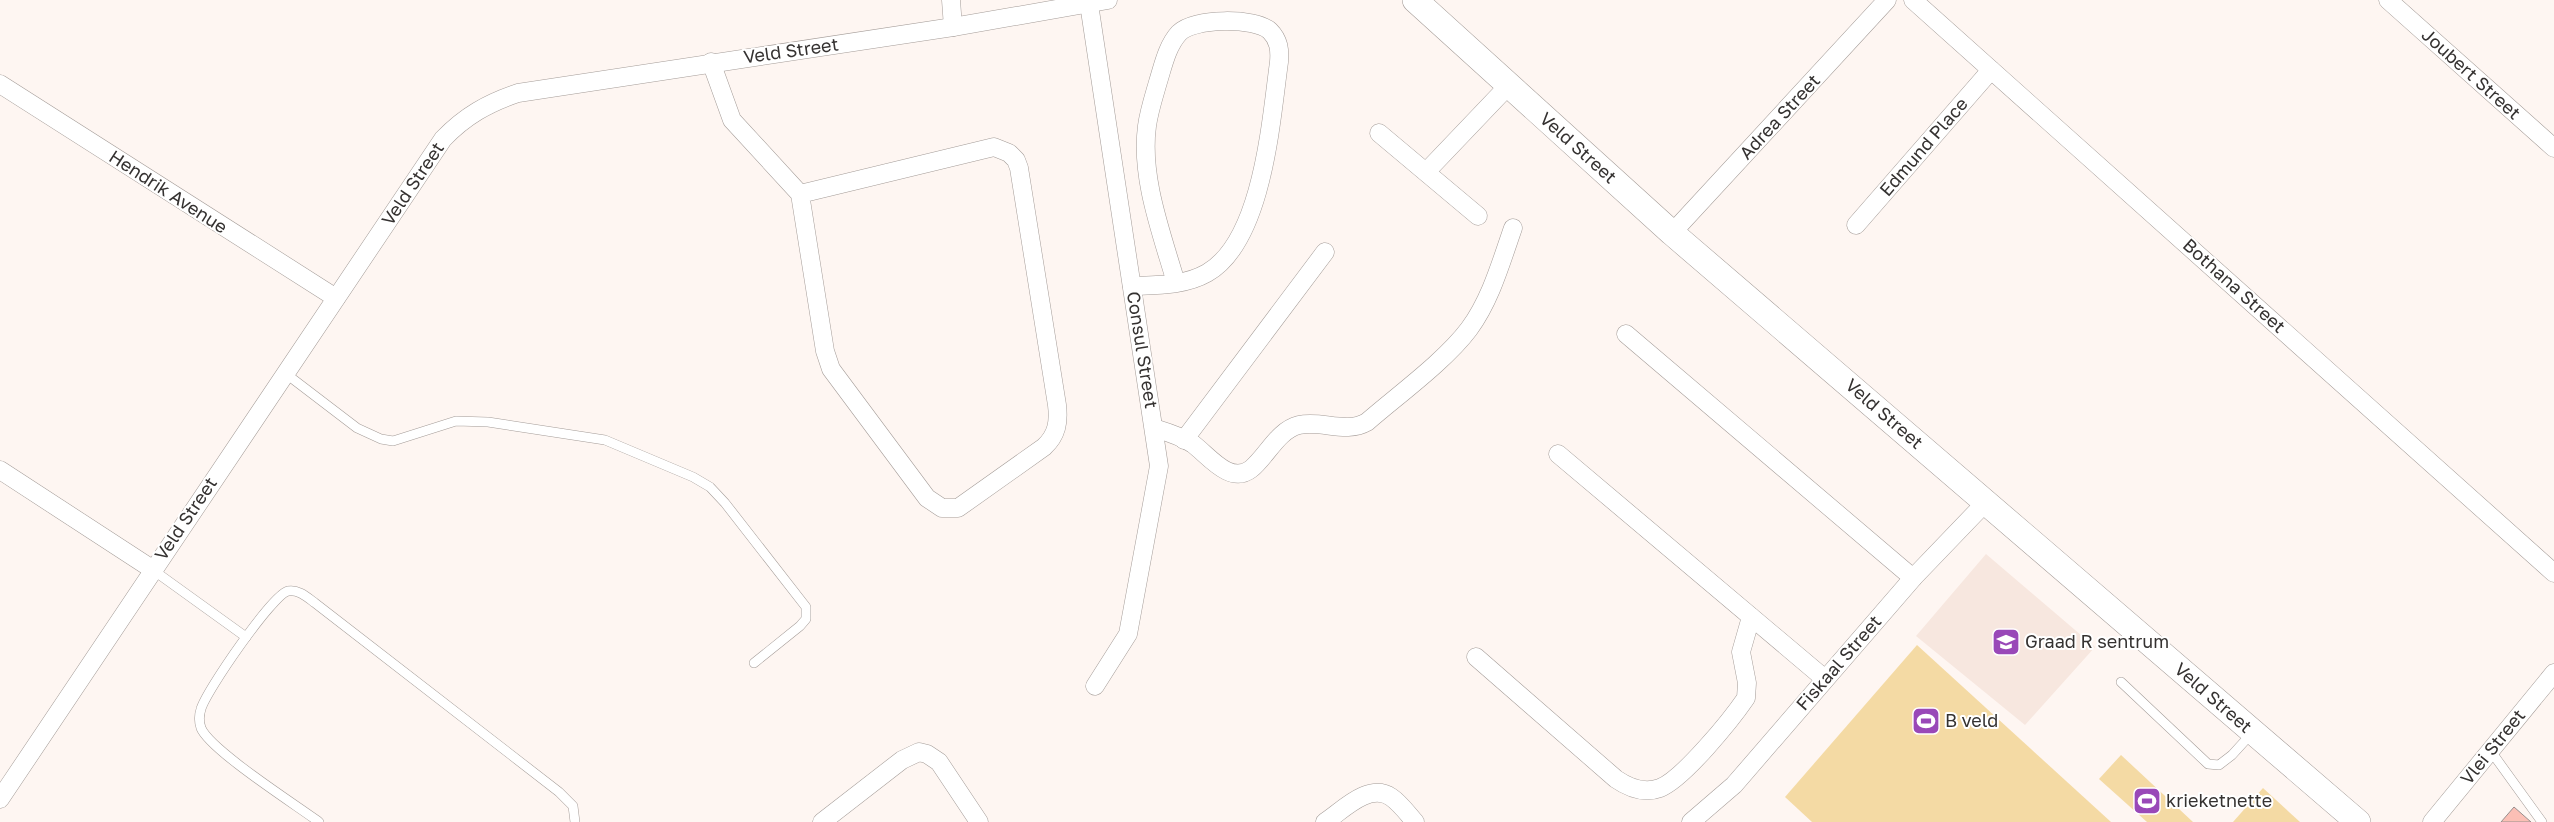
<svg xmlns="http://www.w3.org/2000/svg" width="2554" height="822" viewBox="0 0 2554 822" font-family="'Golos Text',sans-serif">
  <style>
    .built { fill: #f7e7df }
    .grass { fill: #f4daa4 }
    .building { fill: #fbbfb5; stroke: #978e8d }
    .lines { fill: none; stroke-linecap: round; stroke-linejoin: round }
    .lane-casing { stroke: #a49c98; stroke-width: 10 }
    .street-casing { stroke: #a49c98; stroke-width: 19 }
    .secondary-casing { stroke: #a49c98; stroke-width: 26 }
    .lane { stroke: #fff; stroke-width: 9 }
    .street { stroke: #fff; stroke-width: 18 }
    .secondary { stroke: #fff; stroke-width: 25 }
    .labels { text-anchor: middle; stroke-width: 4; stroke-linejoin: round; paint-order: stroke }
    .street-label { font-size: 18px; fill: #353231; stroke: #fff }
    .poi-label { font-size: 18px; fill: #353231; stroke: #fff; text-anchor: start }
  </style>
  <rect width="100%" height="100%" fill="#fef6f2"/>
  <path class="built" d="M 1986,554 L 2095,647 L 2025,725 L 1916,636 Z"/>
  <g class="grass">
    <path d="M 1917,645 L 2111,822 L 1812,822 L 1785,797 Z"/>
    <path d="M 2121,755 L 2193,822 L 2147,822 L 2099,779 Z"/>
    <path d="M 2263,788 L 2300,822 L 2233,822 Z"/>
  </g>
  <path class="building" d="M 2514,807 L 2531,822 L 2501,822 Z"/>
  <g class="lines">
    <defs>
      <g id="lane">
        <path d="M 285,373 L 357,428 L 381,439 L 393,441 L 456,421 L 488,422 L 605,440 L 693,477 L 710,487 L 725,503 L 806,607 L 806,619 L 800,626 L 754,663"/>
        <path d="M 153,570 L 246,637"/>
        <path d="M 2121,682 L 2208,764 L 2219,765 L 2232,755 L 2252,733"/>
        <path d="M 2490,750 L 2542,822"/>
        <path d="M 319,822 C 296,805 210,750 201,728 C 199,722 199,715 201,709 C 206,691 273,594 288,591 C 298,589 307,597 315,603 L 559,792 L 573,806 L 575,822"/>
      </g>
      <g id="street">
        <path d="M 951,0 L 953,27"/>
        <path d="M 1913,0 L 2554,573"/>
        <path d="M 2388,0 L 2554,148"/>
        <path d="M 1089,4 L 1159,466 L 1128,634 L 1095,686"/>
        <path d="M 711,62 L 732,120 L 800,194 L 825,351 L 831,369 L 927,498 L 942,508 L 958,508 L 1044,447 C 1057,435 1059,422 1057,405 L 1019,168 L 1016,160 L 1009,153 L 994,147 L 800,194"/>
        <path d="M 0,84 L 336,298"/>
        <path d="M 1379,133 L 1478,216"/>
        <path d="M 1426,172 L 1509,85"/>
        <path d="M 1856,225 L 1991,70"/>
        <path d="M 1672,233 L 1887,0"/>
        <path d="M 1132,286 C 1157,285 1184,286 1207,273 C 1263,241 1271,120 1279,62 C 1280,50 1279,40 1270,31 C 1255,17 1193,18 1179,33 C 1167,46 1163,66 1158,82 C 1154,96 1149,111 1147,126 C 1140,178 1162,234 1176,283"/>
        <path d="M 1626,334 L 1913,578"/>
        <path d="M 1154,428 C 1167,432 1181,436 1193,444 C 1209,456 1230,485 1251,469 C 1267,456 1278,430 1299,425 C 1322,420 1346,434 1367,422 C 1398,395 1445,361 1469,329 C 1491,299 1501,262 1513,228"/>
        <path d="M 1184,440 L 1325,252"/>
        <path d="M 1558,454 L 1825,679"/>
        <path d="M 0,470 L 152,569"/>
        <path d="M 1476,657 L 1616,779 C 1629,788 1644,794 1660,788 C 1683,779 1731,720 1746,698 L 1747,683 L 1741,652 L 1751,617"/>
        <path d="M 0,799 L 443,139 C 465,116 488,103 518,93 L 953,27 L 1108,0"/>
        <path d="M 822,822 L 902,760 L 919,752 L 927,754 L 939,762 L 979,822"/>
        <path d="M 1325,822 C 1342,811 1369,782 1391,797 C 1400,803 1408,814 1415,822"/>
        <path d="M 1691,822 L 1734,785 L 1913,578 L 1986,502"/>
        <path d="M 2432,822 L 2554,673"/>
      </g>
      <path id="secondary" d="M 1415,0 L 1672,233 L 2358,822"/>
    </defs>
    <use href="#lane" class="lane-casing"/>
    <use href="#street" class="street-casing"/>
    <use href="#secondary" class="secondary-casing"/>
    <use href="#lane" class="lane"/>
    <use href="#street" class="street"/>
    <use href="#secondary" class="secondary"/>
  </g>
  <defs>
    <symbol id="school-square" viewBox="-11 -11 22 22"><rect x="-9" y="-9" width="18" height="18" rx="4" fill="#9948b8" stroke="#fff"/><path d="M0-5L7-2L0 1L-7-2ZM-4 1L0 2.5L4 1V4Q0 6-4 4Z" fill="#fff"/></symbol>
    <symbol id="stadium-square" viewBox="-11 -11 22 22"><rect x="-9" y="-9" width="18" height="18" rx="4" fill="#9948b8" stroke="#fff"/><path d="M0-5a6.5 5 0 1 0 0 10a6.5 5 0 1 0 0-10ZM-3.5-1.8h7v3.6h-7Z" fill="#fff"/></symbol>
  </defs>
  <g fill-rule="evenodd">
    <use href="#school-square" x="1990" y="626" width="32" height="32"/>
    <use href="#stadium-square" x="1910" y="705" width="32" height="32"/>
    <use href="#stadium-square" x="2131" y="785" width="32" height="32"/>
  </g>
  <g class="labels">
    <g class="street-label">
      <text transform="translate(791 51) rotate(-8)" y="6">Veld Street</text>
      <text transform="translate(2471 74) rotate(42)" y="6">Joubert Street</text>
      <text transform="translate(1780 117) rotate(-47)" y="6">Adrea Street</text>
      <text transform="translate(1924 147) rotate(-49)" y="6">Edmund Place</text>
      <text transform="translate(1578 148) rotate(42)" y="6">Veld Street</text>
      <text transform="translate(413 184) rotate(-56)" y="6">Veld Street</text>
      <text transform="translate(168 192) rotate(33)" y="6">Hendrik Avenue</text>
      <text transform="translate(2234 286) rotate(42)" y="6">Bothana Street</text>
      <text transform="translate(1142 350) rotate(81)" y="6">Consul Street</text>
      <text transform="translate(1884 414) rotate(41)" y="6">Veld Street</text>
      <text transform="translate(186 519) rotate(-56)" y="6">Veld Street</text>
      <text transform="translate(1839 663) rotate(-49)" y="6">Fiskaal Street</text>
      <text transform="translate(2213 698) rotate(41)" y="6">Veld Street</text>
      <text transform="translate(2493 747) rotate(-51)" y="6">Vlei Street</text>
    </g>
    <g class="poi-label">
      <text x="2025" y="648">Graad R sentrum</text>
      <text x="1945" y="727">B veld</text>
      <text x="2166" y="807">krieketnette</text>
    </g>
  </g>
</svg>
